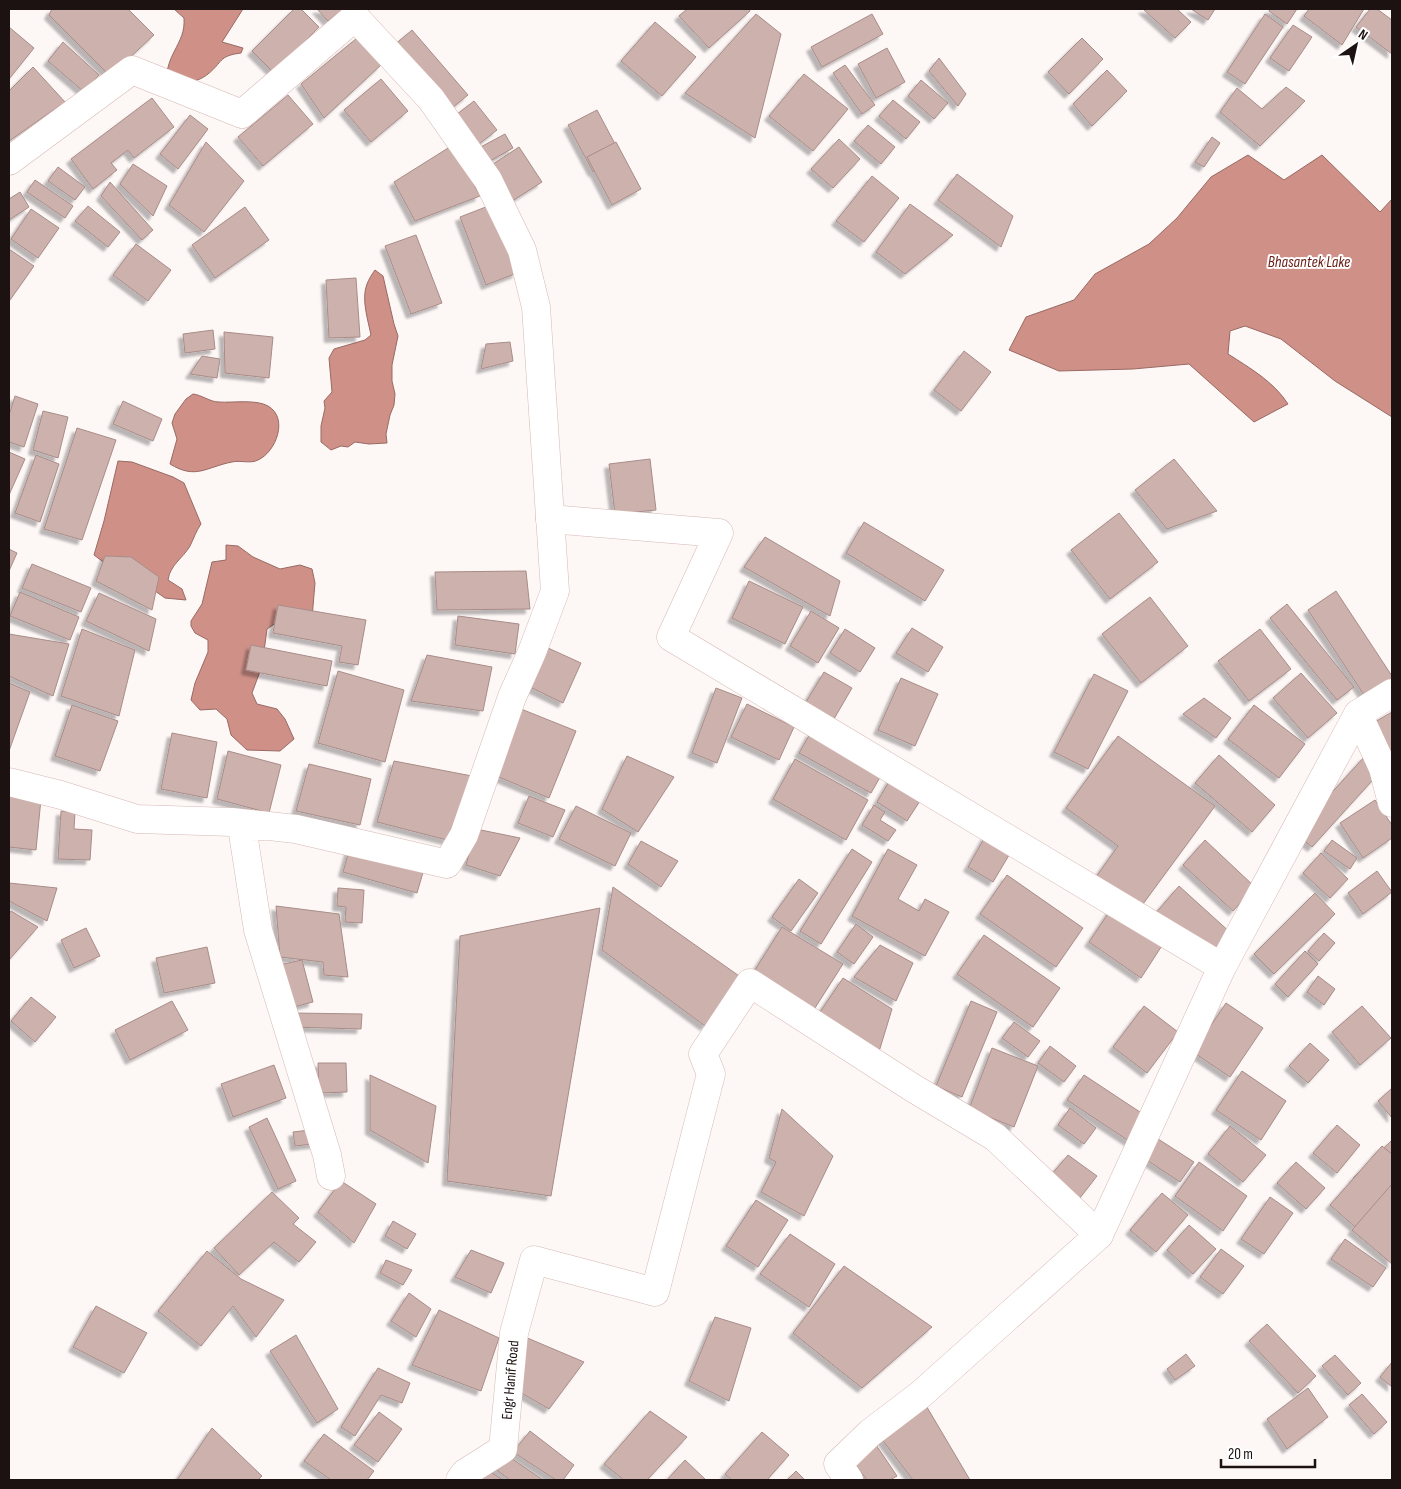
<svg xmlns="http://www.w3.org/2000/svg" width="1401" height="1489" viewBox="0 0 1401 1489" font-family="'Sofia Sans Condensed',sans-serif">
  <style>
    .water { fill: #ce9087; stroke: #996a64 }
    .building { fill: #cdb1ac; stroke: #a88c88; filter: url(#shadow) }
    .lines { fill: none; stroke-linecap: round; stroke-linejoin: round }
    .minor-casing { stroke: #d6b9b4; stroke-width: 29 }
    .minor { stroke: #fff; stroke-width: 28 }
    .labels { text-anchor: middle; stroke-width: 4; stroke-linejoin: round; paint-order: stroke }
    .street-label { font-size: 15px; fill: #1c1211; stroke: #fff }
    .water-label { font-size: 16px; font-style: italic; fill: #6b211a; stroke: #fff }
  </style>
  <defs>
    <filter id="shadow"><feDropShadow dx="-4.5" dy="4.5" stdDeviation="1" flood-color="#0004"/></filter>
  </defs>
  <rect width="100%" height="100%" fill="#fdf7f6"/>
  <g class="water">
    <path d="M 174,9 L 243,9 L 222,42 L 243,48 L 241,53 C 218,56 223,62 208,74 C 201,80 191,82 182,85 L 166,75 C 168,67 170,59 174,52 C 180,40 185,32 184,18 Z"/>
    <path d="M 1248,155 L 1284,180 L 1322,155 L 1380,212 L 1392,199 L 1392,417 L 1335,381 L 1281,339 L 1245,326 L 1230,331 L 1228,354 C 1250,368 1274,382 1288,404 L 1254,422 L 1189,364 L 1133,369 L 1059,371 L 1009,350 L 1026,317 L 1074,300 L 1095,274 L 1149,244 L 1177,218 L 1211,177 Z"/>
    <path d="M 375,270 L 383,276 L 394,324 L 398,336 L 392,365 L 392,381 L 395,394 L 394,405 L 390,415 L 386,434 L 387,443 L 369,444 L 355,442 L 348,447 L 341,446 L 331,450 L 321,442 L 321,426 L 325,408 L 324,401 L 332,392 L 329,358 L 334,349 L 365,340 L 371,335 C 368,320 361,299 367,284 C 369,279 372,274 375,270 Z"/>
    <path d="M 193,394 C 202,395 210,402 219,402 C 232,403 256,399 268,406 C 289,418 276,452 258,460 C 251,464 240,460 232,462 C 206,467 196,480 170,464 L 177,439 L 172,423 L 175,414 L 186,399 Z"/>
    <path d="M 118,461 L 132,462 L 173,477 L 184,483 L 201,524 C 196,531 194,538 190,546 C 183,558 170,565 168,580 L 182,589 L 186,600 L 165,598 L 148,586 L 110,567 L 94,555 L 104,521 Z"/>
    <path d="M 226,545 L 238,546 L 253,557 L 280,569 L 300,565 L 312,569 L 315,583 L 312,618 L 279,621 L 267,629 L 262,666 L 252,693 L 257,704 L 277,709 L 285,719 L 294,739 L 280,751 L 247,750 L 231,735 L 227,719 L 216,709 L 200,710 L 191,700 L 195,683 L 208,652 L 208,640 L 195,633 L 191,626 L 191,621 L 202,604 L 212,562 L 226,560 Z"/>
  </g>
  <g class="building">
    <path d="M 52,9 L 128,9 L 154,35 L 110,76 L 49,15 Z"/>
    <path d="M 294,9 L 301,9 L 319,27 L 274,73 L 252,51 Z"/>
    <path d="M 317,9 L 343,9 L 328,21 Z"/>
    <path d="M 687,9 L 749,9 L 750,11 L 709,48 L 679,16 Z"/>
    <path d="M 1143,9 L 1177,9 L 1191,22 L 1175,38 Z"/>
    <path d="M 1191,9 L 1215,9 L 1208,20 Z"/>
    <path d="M 1270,9 L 1297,9 L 1287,24 L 1269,11 Z"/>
    <path d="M 1309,9 L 1364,9 L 1342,45 L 1304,16 Z"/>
    <path d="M 1370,9 L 1377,9 L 1392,20 L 1392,54 L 1356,27 Z"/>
    <path d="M 756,14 L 781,34 L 755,138 L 685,93 Z"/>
    <path d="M 872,14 L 883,34 L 822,67 L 811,47 Z"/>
    <path d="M 1265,14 L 1283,27 L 1245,84 L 1227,72 Z"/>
    <path d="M 655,22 L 696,57 L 662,96 L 621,61 Z"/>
    <path d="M 1293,25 L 1312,37 L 1289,71 L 1270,58 Z"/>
    <path d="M 9,27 L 34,48 L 9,79 Z"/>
    <path d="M 412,30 L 468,95 L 447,112 L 392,47 Z"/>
    <path d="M 357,38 L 381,65 L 324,118 L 301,84 Z"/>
    <path d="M 1082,38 L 1103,59 L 1069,94 L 1048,72 Z"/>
    <path d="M 63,42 L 99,75 L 84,92 L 48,61 Z"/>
    <path d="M 887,48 L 905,82 L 876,98 L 858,64 Z"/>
    <path d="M 939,58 L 966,94 L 958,106 L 929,71 Z"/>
    <path d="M 845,65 L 875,105 L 862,114 L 833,73 Z"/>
    <path d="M 33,67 L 65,102 L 9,141 L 9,91 Z"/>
    <path d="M 1107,70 L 1127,91 L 1092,126 L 1073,104 Z"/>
    <path d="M 804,74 L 848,109 L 813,151 L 769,116 Z"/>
    <path d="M 381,79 L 408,111 L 371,142 L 344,110 Z"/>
    <path d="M 921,80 L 948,103 L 934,119 L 908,96 Z"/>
    <path d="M 1286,87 L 1305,101 L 1260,146 L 1220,112 L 1237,88 L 1262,109 Z"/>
    <path d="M 288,95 L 313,124 L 263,166 L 238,137 Z"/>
    <path d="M 152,98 L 174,127 L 134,158 L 128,150 L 111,163 L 117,170 L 93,189 L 71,159 Z"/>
    <path d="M 893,100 L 920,122 L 906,139 L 879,116 Z"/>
    <path d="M 474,101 L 497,130 L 474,148 L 452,118 Z"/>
    <path d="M 597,110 L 622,157 L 593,172 L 568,125 Z"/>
    <path d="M 190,115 L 208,129 L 178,169 L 160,154 Z"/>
    <path d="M 868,125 L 895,147 L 881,164 L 854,141 Z"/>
    <path d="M 505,134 L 513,148 L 483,165 L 475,150 Z"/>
    <path d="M 1212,137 L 1220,143 L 1204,167 L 1195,162 Z"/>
    <path d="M 839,139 L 860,159 L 833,188 L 811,169 Z"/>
    <path d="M 206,142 L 244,181 L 204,232 L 169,205 Z"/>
    <path d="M 616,142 L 641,189 L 612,205 L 587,157 Z"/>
    <path d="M 453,145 L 480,196 L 415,221 L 394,182 Z"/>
    <path d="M 519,147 L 542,182 L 509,203 L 487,168 Z"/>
    <path d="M 133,164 L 167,186 L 153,216 L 120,184 Z"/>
    <path d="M 58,167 L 85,187 L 75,200 L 48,181 Z"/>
    <path d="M 957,174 L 1013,216 L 1001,247 L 938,200 Z"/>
    <path d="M 872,176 L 899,198 L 864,242 L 836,221 Z"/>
    <path d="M 35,180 L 73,206 L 65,218 L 27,192 Z"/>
    <path d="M 110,182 L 153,230 L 142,240 L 101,196 Z"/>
    <path d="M 20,192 L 29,207 L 9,220 L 9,199 Z"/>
    <path d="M 910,204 L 953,235 L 905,274 L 876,252 Z"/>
    <path d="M 491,205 L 517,273 L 486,285 L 460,217 Z"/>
    <path d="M 88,206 L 120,232 L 108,247 L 75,221 Z"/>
    <path d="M 245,207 L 269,240 L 215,278 L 192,245 Z"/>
    <path d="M 31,209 L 59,228 L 38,258 L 11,239 Z"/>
    <path d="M 416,235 L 442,303 L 411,314 L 385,246 Z"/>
    <path d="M 136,244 L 171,270 L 148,301 L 113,275 Z"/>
    <path d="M 9,249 L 34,266 L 10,300 L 9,300 Z"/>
    <path d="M 356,278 L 360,337 L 329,338 L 326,280 Z"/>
    <path d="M 213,330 L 215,349 L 185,353 L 183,334 Z"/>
    <path d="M 224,332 L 273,337 L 269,378 L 225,373 Z"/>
    <path d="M 510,342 L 513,361 L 481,369 L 486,344 Z"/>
    <path d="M 964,351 L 991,372 L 961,411 L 934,390 Z"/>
    <path d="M 202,356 L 220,359 L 217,378 L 190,374 Z"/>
    <path d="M 15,396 L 38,404 L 24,447 L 9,442 L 9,415 Z"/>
    <path d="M 123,401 L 162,419 L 153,441 L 113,424 Z"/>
    <path d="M 43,411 L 68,417 L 58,458 L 33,450 Z"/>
    <path d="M 77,428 L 116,440 L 82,540 L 44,529 Z"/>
    <path d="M 9,452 L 25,459 L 9,495 Z"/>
    <path d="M 36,455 L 59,464 L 40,522 L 15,513 Z"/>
    <path d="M 650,459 L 656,510 L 615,514 L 609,464 Z"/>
    <path d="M 1174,459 L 1217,511 L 1167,529 L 1135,490 Z"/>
    <path d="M 1119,513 L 1158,562 L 1110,599 L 1071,550 Z"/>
    <path d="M 864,522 L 944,570 L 925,601 L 846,553 Z"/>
    <path d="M 765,537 L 840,581 L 830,616 L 744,567 Z"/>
    <path d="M 9,549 L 17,553 L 9,571 Z"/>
    <path d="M 105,556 L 131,557 L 159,577 L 152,610 L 96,581 Z"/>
    <path d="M 32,564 L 91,588 L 81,612 L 22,588 Z"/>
    <path d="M 526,571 L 530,609 L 437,610 L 435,572 Z"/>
    <path d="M 749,581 L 803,607 L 785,644 L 732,618 Z"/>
    <path d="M 1336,591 L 1392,676 L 1392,681 L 1366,698 L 1308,610 Z"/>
    <path d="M 20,592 L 79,617 L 70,640 L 10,616 Z"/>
    <path d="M 99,593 L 156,619 L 149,651 L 86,621 Z"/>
    <path d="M 1150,597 L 1188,646 L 1141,683 L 1102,634 Z"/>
    <path d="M 1287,604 L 1354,687 L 1337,700 L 1270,618 Z"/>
    <path d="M 278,605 L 366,620 L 358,665 L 339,662 L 342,646 L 273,633 Z"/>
    <path d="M 811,611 L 839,628 L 818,663 L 790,646 Z"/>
    <path d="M 458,616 L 519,624 L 515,654 L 455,645 Z"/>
    <path d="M 912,628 L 943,647 L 928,672 L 896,653 Z"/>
    <path d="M 82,629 L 135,650 L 119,716 L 61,696 Z"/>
    <path d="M 845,629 L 875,648 L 860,672 L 830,653 Z"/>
    <path d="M 1260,629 L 1291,669 L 1249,701 L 1218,661 Z"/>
    <path d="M 9,634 L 69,644 L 53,696 L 9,676 Z"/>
    <path d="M 251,645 L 332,661 L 327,686 L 246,670 Z"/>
    <path d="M 548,648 L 581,663 L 563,703 L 530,687 Z"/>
    <path d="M 427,655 L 492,667 L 483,711 L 411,701 Z"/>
    <path d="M 338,671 L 404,690 L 385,762 L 318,743 Z"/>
    <path d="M 824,672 L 852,688 L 831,724 L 803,707 Z"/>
    <path d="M 1301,673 L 1337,713 L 1308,738 L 1273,698 Z"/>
    <path d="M 1094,674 L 1128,691 L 1088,769 L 1054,752 Z"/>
    <path d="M 901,678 L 938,694 L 915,746 L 878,730 Z"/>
    <path d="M 9,683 L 30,692 L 9,751 Z"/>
    <path d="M 716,688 L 742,698 L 717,763 L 692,753 Z"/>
    <path d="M 1204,698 L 1231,718 L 1216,738 L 1183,714 Z"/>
    <path d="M 747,704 L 794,727 L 779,760 L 731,737 Z"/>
    <path d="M 72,705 L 118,721 L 100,771 L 55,756 Z"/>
    <path d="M 1254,705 L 1305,744 L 1279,778 L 1228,739 Z"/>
    <path d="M 521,709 L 576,731 L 549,798 L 494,775 Z"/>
    <path d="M 1392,712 L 1392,772 L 1366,727 Z"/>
    <path d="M 811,732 L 883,772 L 871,793 L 799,753 Z"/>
    <path d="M 172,733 L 217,742 L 207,798 L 161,789 Z"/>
    <path d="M 1118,736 L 1215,806 L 1140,908 L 1096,877 L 1118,846 L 1066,808 Z"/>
    <path d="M 228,751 L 281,765 L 269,813 L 217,799 Z"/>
    <path d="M 1219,755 L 1275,805 L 1252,832 L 1195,783 Z"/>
    <path d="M 627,756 L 674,777 L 638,832 L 602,809 Z"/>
    <path d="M 1365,756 L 1381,771 L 1312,847 L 1295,833 Z"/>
    <path d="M 795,759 L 868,800 L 846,840 L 773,799 Z"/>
    <path d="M 394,761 L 472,776 L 447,840 L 377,822 Z"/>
    <path d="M 309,764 L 371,779 L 360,825 L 296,811 Z"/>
    <path d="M 894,773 L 925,793 L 907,821 L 877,802 Z"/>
    <path d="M 9,795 L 41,799 L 36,850 L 9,847 Z"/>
    <path d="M 529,796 L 565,810 L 553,837 L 518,823 Z"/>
    <path d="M 1375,800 L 1392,825 L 1392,838 L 1363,858 L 1340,823 Z"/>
    <path d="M 874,805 L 885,812 L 880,820 L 896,830 L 888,841 L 862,825 Z"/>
    <path d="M 576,806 L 631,833 L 615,866 L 559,839 Z"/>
    <path d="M 61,811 L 75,812 L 74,829 L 92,830 L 90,860 L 58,859 Z"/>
    <path d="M 476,829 L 520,838 L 500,876 L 466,865 Z"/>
    <path d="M 986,835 L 1012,850 L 993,882 L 968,867 Z"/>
    <path d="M 1205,840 L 1255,887 L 1233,911 L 1183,865 Z"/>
    <path d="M 1332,840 L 1357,858 L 1350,869 L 1324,851 Z"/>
    <path d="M 641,841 L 678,861 L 661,887 L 628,864 Z"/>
    <path d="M 350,847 L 424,869 L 417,893 L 343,872 Z"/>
    <path d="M 852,849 L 872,862 L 821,944 L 800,931 Z"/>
    <path d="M 888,849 L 917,865 L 898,899 L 919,911 L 925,899 L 949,912 L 925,956 L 852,916 Z"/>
    <path d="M 1321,853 L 1348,879 L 1330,898 L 1303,873 Z"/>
    <path d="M 1377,871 L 1392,892 L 1363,914 L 1348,893 Z"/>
    <path d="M 1007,875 L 1083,928 L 1056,967 L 980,914 Z"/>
    <path d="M 799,879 L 818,893 L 791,931 L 772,917 Z"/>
    <path d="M 9,883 L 57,888 L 47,921 L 9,901 Z"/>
    <path d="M 1179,886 L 1232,934 L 1212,957 L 1154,915 Z"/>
    <path d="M 613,887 L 742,978 L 705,1026 L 602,950 Z"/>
    <path d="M 338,888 L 364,890 L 362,923 L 345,922 L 346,907 L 337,906 Z"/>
    <path d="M 1315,893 L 1335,914 L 1274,974 L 1254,954 Z"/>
    <path d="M 276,906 L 339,914 L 348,977 L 324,975 L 323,962 L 280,957 Z"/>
    <path d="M 600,908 L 551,1196 L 447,1181 L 460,936 Z"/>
    <path d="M 1111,909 L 1163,944 L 1141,978 L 1089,942 Z"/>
    <path d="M 11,911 L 38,927 L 9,960 L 9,914 Z"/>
    <path d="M 856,924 L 873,937 L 854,964 L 837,952 Z"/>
    <path d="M 782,927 L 843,964 L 813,1011 L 753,973 Z"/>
    <path d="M 86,928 L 100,956 L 74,968 L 61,940 Z"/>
    <path d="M 1324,933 L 1335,943 L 1319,961 L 1308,951 Z"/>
    <path d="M 984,935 L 1060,988 L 1033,1027 L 957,974 Z"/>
    <path d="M 880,945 L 913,963 L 896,1001 L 854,977 Z"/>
    <path d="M 207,947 L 215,983 L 164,993 L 156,958 Z"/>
    <path d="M 1305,951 L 1318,964 L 1288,997 L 1275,984 Z"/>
    <path d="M 302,960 L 313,1002 L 290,1008 L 279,965 Z"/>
    <path d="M 1318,976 L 1335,989 L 1324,1005 L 1307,992 Z"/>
    <path d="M 843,978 L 892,1009 L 878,1055 L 816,1018 Z"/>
    <path d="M 31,997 L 56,1017 L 35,1042 L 11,1021 Z"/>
    <path d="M 172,1001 L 188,1030 L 130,1060 L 115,1030 Z"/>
    <path d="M 971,1001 L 997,1012 L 962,1097 L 936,1086 Z"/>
    <path d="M 1226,1003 L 1263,1028 L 1230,1077 L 1193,1052 Z"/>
    <path d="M 1144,1006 L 1178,1032 L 1147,1073 L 1113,1047 Z"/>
    <path d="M 1362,1006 L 1391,1038 L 1360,1065 L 1332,1032 Z"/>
    <path d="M 293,1013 L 362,1014 L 361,1029 L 292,1027 Z"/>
    <path d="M 1014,1022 L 1040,1041 L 1028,1057 L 1002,1038 Z"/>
    <path d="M 1310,1043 L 1329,1060 L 1308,1083 L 1289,1066 Z"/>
    <path d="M 1050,1046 L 1076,1066 L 1064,1082 L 1038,1063 Z"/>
    <path d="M 992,1048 L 1038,1066 L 1014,1127 L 969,1109 Z"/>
    <path d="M 318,1063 L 346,1063 L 347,1092 L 319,1093 Z"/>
    <path d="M 274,1065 L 286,1098 L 233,1117 L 221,1084 Z"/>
    <path d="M 1242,1071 L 1286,1101 L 1261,1140 L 1216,1110 Z"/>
    <path d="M 370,1075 L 436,1106 L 428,1163 L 370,1130 Z"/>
    <path d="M 1084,1075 L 1149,1118 L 1132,1143 L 1067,1100 Z"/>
    <path d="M 1392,1088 L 1392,1118 L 1378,1101 Z"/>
    <path d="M 1070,1108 L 1096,1128 L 1084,1144 L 1058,1125 Z"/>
    <path d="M 782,1109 L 833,1156 L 804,1216 L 761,1192 L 776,1162 L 769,1158 Z"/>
    <path d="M 267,1118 L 296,1181 L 278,1189 L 249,1127 Z"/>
    <path d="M 1337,1125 L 1360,1145 L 1337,1173 L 1313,1153 Z"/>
    <path d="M 1230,1126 L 1266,1155 L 1243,1182 L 1208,1154 Z"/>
    <path d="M 318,1129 L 321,1143 L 295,1146 L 293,1132 Z"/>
    <path d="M 1155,1137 L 1194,1162 L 1180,1182 L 1142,1157 Z"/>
    <path d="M 1392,1140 L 1392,1172 L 1369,1195 L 1353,1178 Z"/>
    <path d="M 1382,1146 L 1392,1154 L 1392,1215 L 1370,1240 L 1330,1205 Z"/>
    <path d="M 1068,1155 L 1097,1176 L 1079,1199 L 1051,1175 Z"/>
    <path d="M 1199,1162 L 1247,1196 L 1223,1231 L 1175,1196 Z"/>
    <path d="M 1296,1162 L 1325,1188 L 1306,1209 L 1277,1183 Z"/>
    <path d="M 341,1181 L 376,1204 L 354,1243 L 318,1212 Z"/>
    <path d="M 1392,1184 L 1392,1264 L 1352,1230 Z"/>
    <path d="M 272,1192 L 299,1218 L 293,1224 L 316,1242 L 299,1262 L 274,1242 L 239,1275 L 214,1248 Z"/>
    <path d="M 1162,1193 L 1188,1215 L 1156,1252 L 1130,1230 Z"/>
    <path d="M 1270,1197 L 1293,1213 L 1264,1254 L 1241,1239 Z"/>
    <path d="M 756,1200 L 788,1220 L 758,1267 L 726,1246 Z"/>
    <path d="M 393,1221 L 416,1234 L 407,1249 L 385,1236 Z"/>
    <path d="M 1189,1225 L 1216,1249 L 1193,1274 L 1167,1250 Z"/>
    <path d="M 790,1234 L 835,1264 L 809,1307 L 760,1274 Z"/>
    <path d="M 1345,1239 L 1386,1268 L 1373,1287 L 1331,1259 Z"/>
    <path d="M 1221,1249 L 1244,1266 L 1223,1294 L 1200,1277 Z"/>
    <path d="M 471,1250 L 504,1263 L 491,1293 L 455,1277 Z"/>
    <path d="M 207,1251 L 241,1279 L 284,1300 L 256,1337 L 233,1306 L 201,1346 L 158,1311 Z"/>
    <path d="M 386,1260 L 412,1270 L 403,1285 L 380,1273 Z"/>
    <path d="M 844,1266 L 932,1327 L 862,1388 L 793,1333 Z"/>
    <path d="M 409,1293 L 431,1309 L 416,1337 L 391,1321 Z"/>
    <path d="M 96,1306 L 147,1333 L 124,1373 L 73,1347 Z"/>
    <path d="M 439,1310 L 499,1338 L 481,1391 L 412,1365 Z"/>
    <path d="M 715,1317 L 751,1328 L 729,1401 L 689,1381 Z"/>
    <path d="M 1267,1324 L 1316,1376 L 1298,1393 L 1249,1341 Z"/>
    <path d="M 296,1335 L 338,1409 L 317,1423 L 270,1351 Z"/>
    <path d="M 525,1337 L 584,1362 L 549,1409 L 511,1387 Z"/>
    <path d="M 1186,1354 L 1195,1366 L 1175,1380 L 1167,1369 Z"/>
    <path d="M 1335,1355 L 1361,1383 L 1348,1395 L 1322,1366 Z"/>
    <path d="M 1392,1362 L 1392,1387 L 1380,1377 Z"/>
    <path d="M 378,1368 L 410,1383 L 402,1403 L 381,1395 L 355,1436 L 341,1427 Z"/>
    <path d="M 1308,1388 L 1328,1417 L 1287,1449 L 1267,1419 Z"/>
    <path d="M 1362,1394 L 1387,1422 L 1374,1434 L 1349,1405 Z"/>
    <path d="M 921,1397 L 970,1480 L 913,1480 L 880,1437 Z"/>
    <path d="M 650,1411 L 687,1437 L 647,1480 L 624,1480 L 604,1464 Z"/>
    <path d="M 379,1412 L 402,1429 L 378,1462 L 354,1445 Z"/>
    <path d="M 212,1428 L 262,1476 L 258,1480 L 177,1480 Z"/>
    <path d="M 530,1431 L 574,1465 L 563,1480 L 556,1480 L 513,1452 Z"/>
    <path d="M 762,1432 L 789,1455 L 767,1480 L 732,1480 L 725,1474 Z"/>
    <path d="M 324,1434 L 374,1471 L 367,1480 L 331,1480 L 304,1461 Z"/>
    <path d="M 874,1442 L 897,1476 L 890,1480 L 867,1480 L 851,1459 Z"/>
    <path d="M 505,1454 L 543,1480 L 510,1480 L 494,1468 Z"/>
    <path d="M 685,1460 L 706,1480 L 667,1480 Z"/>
    <path d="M 486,1469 L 503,1480 L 478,1480 Z"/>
    <path d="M 796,1471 L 805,1480 L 787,1480 Z"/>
  </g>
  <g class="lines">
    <defs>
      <g id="minor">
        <path d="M 9,161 L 132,70 L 242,114 L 355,17 L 431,99 L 488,180 L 522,250 L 536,307 L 555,591 L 532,652 L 512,697 L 464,835 L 447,864 L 296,829 L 232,822 L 137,819 L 61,795 L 9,782"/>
        <path d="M 550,519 L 719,533 L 671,637 L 1222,967"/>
        <path d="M 1358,714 L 1383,768 L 1392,803"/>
        <path d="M 263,826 L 242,827 L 258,930 L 327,1155 L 331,1176"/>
        <path d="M 460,1480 L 465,1473 L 503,1449 L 514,1333 L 534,1260 L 655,1292 L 711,1074 L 703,1054 L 750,983 L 913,1088 L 995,1137 L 1099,1235"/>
        <path d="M 849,1480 L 838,1464 L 870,1433 L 920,1395 L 1099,1235 L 1222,967 L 1358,714 L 1392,693"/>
      </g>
    </defs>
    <use href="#minor" class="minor-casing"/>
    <use href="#minor" class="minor"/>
  </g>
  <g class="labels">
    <g class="street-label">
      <text transform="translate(510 1380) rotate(-85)" y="5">Engr Hanif Road</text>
    </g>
    <g class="water-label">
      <text x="1309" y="267">Bhasantek Lake</text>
    </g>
  </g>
  <rect width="1401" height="1489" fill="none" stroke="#1c1211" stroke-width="20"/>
  <g transform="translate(1356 45) rotate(34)" stroke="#ffffff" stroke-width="4" paint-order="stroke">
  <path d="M0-4L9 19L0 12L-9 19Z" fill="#1c1211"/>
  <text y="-8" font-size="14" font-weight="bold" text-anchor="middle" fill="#1c1211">N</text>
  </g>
  <path d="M1221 1459v8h94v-8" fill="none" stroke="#1c1211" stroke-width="2.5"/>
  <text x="1228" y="1459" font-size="15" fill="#1c1211" stroke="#ffffff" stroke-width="4" paint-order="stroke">20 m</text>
</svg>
